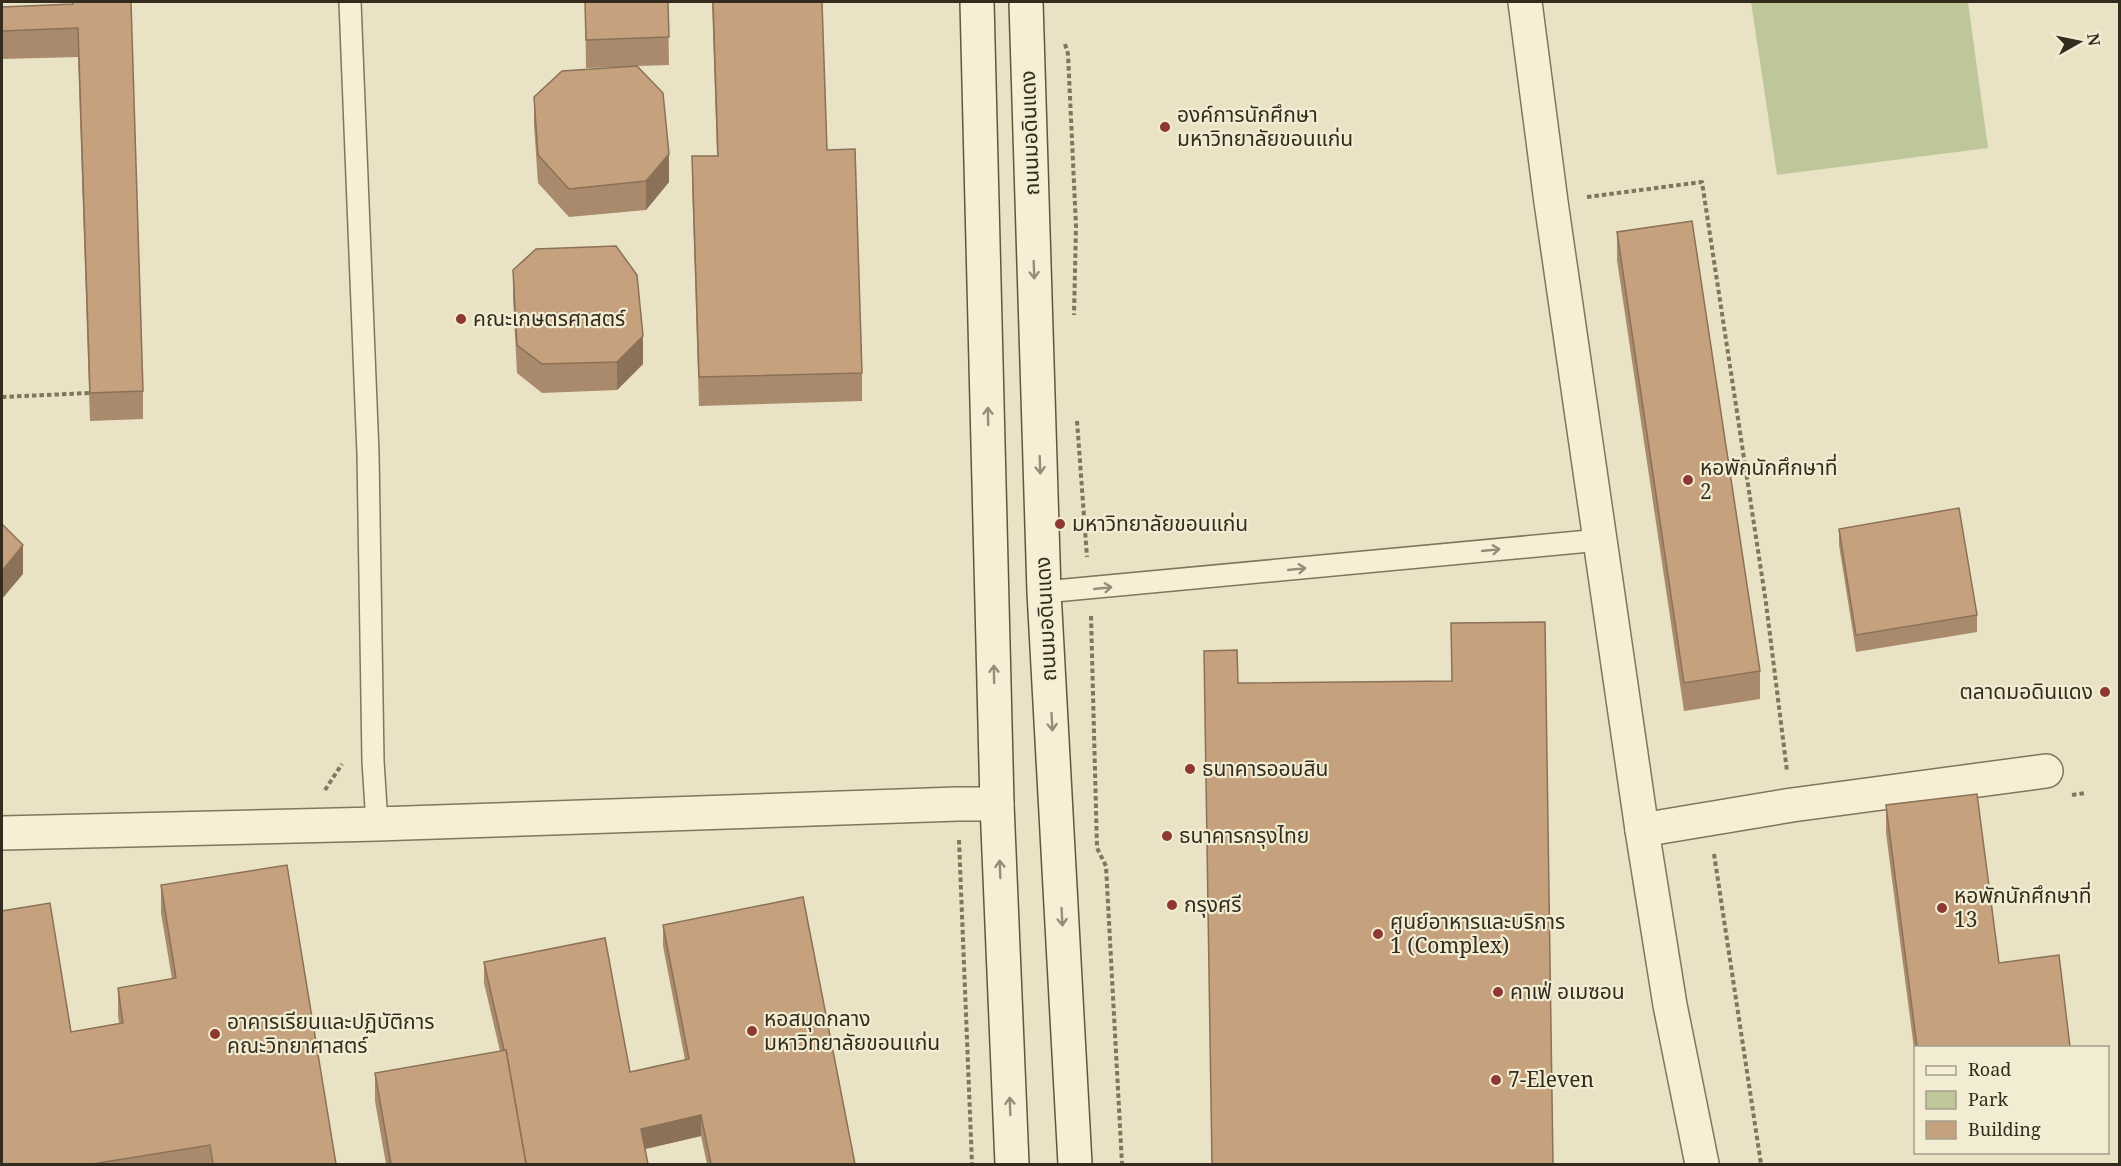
<svg xmlns="http://www.w3.org/2000/svg" width="2121" height="1166" viewBox="0 0 2121 1166" font-family="'Noto Serif','Noto Sans Thai',serif">
  <style>
    .green { fill: #bec799 }
    .lines { fill: none; stroke-linecap: round; stroke-linejoin: round }
    .lane-casing { stroke: #83745c; stroke-width: 24 }
    .street-casing { stroke: #83745c; stroke-width: 36 }
    .secondary-casing { stroke: #65553f; stroke-width: 36 }
    .path { stroke: #83745c; stroke-width: 4; stroke-dasharray: 4.5 3; stroke-linecap: butt }
    .lane { stroke: #f6efd6; stroke-width: 21 }
    .street { stroke: #f6efd6; stroke-width: 33 }
    .secondary { stroke: #f6efd6; stroke-width: 33 }
    .wall { fill: #a98a6c }
    .shaded-wall { fill: #8a7158 }
    .building { fill: #c5a17d; stroke: #8a7158; stroke-width: 1.5 }
    .oneway { stroke: #958d7a }
    .poi-dot { fill: #8d3831; stroke: #f2ecd3; stroke-width: 2 }
    .labels { text-anchor: middle; stroke-width: 4.5; stroke-linejoin: round; paint-order: stroke }
    .poi-label { font-size: 21px; fill: #342b1f; stroke: #f2ecd3; text-anchor: start }
    .street-label { font-size: 21px; fill: #342b1f; stroke: #f2ecd3 }
  </style>
  <rect width="100%" height="100%" fill="#eae2c4"/>
  <path class="green" d="M 1751,2 L 1968,2 L 1988,148 L 1777,175 Z"/>
  <g class="lines">
    <defs>
      <g id="lane">
        <path d="M 350,2 L 368,454 L 373,761 L 377,824"/>
        <path d="M 1044,592 L 1600,540"/>
      </g>
      <g id="street">
        <path d="M 1525,2 L 1551,202 L 1642,830 L 1670,1005 L 1702,1164"/>
        <path d="M 1642,830 L 1792,805 L 2046,771"/>
        <path d="M 2,833 L 377,824 L 957,804 L 997,804"/>
      </g>
      <g id="secondary">
        <path d="M 977,2 L 997,804 L 1012,1164"/>
        <path d="M 1026,2 L 1044,592 L 1075,1164"/>
      </g>
    </defs>
    <use href="#lane" class="lane-casing"/>
    <use href="#street" class="street-casing"/>
    <use href="#secondary" class="secondary-casing"/>
    <g class="path">
      <path d="M 1065,44 L 1068,54 L 1076,226 L 1074,315"/>
      <path d="M 1587,197 L 1702,182 L 1766,603 L 1787,771"/>
      <path d="M 2,397 L 89,393"/>
      <path d="M 1077,421 L 1087,557"/>
      <path d="M 1091,616 L 1097,848 L 1106,866 L 1122,1164"/>
      <path d="M 325,790 L 342,764"/>
      <path d="M 2072,795 L 2085,793"/>
      <path d="M 959,840 L 972,1164"/>
      <path d="M 1714,854 L 1761,1164"/>
    </g>
    <use href="#lane" class="lane"/>
    <use href="#street" class="street"/>
    <use href="#secondary" class="secondary"/>
  </g>
  <g class="wall">
    <path d="M 72,2 L 131,2 L 143,391 L 143,419 L 90,421 L 78,57 L 2,59 L 2,7 L 72,5 Z"/>
    <path d="M 585,2 L 668,2 L 669,65 L 638,66 L 669,182 L 646,210 L 569,217 L 538,183 L 534,125 L 534,97 L 625,67 L 586,68 Z"/>
    <path d="M 712,2 L 822,2 L 827,150 L 862,373 L 862,401 L 699,406 L 692,184 L 692,156 L 717,156 Z"/>
    <path d="M 1617,232 L 1760,671 L 1760,699 L 1684,711 L 1617,260 Z"/>
    <path d="M 513,270 L 643,364 L 617,390 L 542,393 L 517,373 L 513,298 Z"/>
    <path d="M 1839,529 L 1977,615 L 1977,632 L 1856,652 L 1839,545 Z"/>
    <path d="M 1886,805 L 1999,963 L 2070,1047 L 1916,1047 L 1916,1064 L 1886,833 Z"/>
    <path d="M 161,885 L 336,1164 L 2,1164 L 71,1032 L 119,1023 L 118,1016 L 118,988 L 172,979 L 161,913 Z"/>
    <path d="M 663,925 L 855,1164 L 707,1164 L 701,1136 L 645,1149 L 648,1164 L 386,1164 L 375,1101 L 375,1073 L 500,1051 L 484,983 L 484,962 L 630,1072 L 685,1060 L 663,946 Z"/>
  </g>
  <g class="shaded-wall">
    <path d="M 669,154 L 669,182 L 646,210 L 646,181 Z"/>
    <path d="M 643,336 L 643,364 L 617,390 L 617,362 Z"/>
    <path d="M 23,545 L 23,574 L 2,599 L 2,571 Z"/>
    <path d="M 701,1115 L 701,1136 L 641,1150 L 641,1129 Z"/>
  </g>
  <g class="building">
    <path d="M 73,2 L 131,2 L 143,391 L 90,393 L 78,28 L 2,31 L 2,7 L 73,4 Z"/>
    <path d="M 585,2 L 668,2 L 669,37 L 586,40 Z"/>
    <path d="M 713,2 L 822,2 L 827,150 L 855,149 L 862,373 L 699,377 L 692,156 L 718,156 Z"/>
    <path d="M 637,66 L 663,93 L 669,154 L 646,181 L 569,189 L 538,155 L 534,97 L 562,71 Z"/>
    <path d="M 1692,221 L 1760,671 L 1684,683 L 1617,232 Z"/>
    <path d="M 616,246 L 637,275 L 643,336 L 617,362 L 542,364 L 517,345 L 513,270 L 536,249 Z"/>
    <path d="M 1959,508 L 1977,615 L 1856,635 L 1839,529 Z"/>
    <path d="M 2,524 L 23,545 L 2,571 Z"/>
    <path d="M 1545,622 L 1553,1164 L 1212,1164 L 1204,651 L 1237,650 L 1238,683 L 1452,681 L 1451,623 Z"/>
    <path d="M 1977,794 L 1999,963 L 2059,955 L 2070,1047 L 1917,1047 L 1886,805 Z"/>
    <path d="M 287,865 L 336,1164 L 213,1164 L 210,1145 L 92,1164 L 2,1164 L 2,911 L 50,903 L 71,1032 L 123,1023 L 118,988 L 176,978 L 161,885 Z"/>
    <path d="M 803,897 L 855,1164 L 711,1164 L 701,1115 L 641,1129 L 648,1164 L 526,1164 L 506,1050 L 504,1050 L 484,962 L 605,938 L 630,1072 L 689,1059 L 663,925 Z"/>
    <path d="M 506,1050 L 526,1164 L 391,1164 L 375,1073 Z"/>
  </g>
  <defs><path id="oneway-shaft" d="M-6 0H5M1.5-3L5.5 0L1.5 3" fill="none" stroke-width="1.6" stroke-linecap="round" stroke-linejoin="round" transform="scale(1.5)"/></defs>
  <g class="oneway">
    <use href="#oneway-shaft" transform="translate(1034 270) rotate(88)"/>
    <use href="#oneway-shaft" transform="translate(988 416) rotate(-91)"/>
    <use href="#oneway-shaft" transform="translate(1040 465) rotate(88)"/>
    <use href="#oneway-shaft" transform="translate(1491 550) rotate(-6)"/>
    <use href="#oneway-shaft" transform="translate(1297 569) rotate(-6)"/>
    <use href="#oneway-shaft" transform="translate(1103 588) rotate(-6)"/>
    <use href="#oneway-shaft" transform="translate(994 674) rotate(-91)"/>
    <use href="#oneway-shaft" transform="translate(1052 722) rotate(87)"/>
    <use href="#oneway-shaft" transform="translate(1000 869) rotate(-92)"/>
    <use href="#oneway-shaft" transform="translate(1062 917) rotate(87)"/>
    <use href="#oneway-shaft" transform="translate(1010 1106) rotate(-92)"/>
  </g>
  <g class="poi-dot">
    <circle cx="1165" cy="127" r="6"/>
    <circle cx="461" cy="319" r="6"/>
    <circle cx="1688" cy="480" r="6"/>
    <circle cx="1060" cy="524" r="6"/>
    <circle cx="2105" cy="692" r="6"/>
    <circle cx="1190" cy="769" r="6"/>
    <circle cx="1167" cy="836" r="6"/>
    <circle cx="1172" cy="905" r="6"/>
    <circle cx="1942" cy="908" r="6"/>
    <circle cx="1378" cy="934" r="6"/>
    <circle cx="1498" cy="992" r="6"/>
    <circle cx="752" cy="1031" r="6"/>
    <circle cx="215" cy="1034" r="6"/>
    <circle cx="1496" cy="1080" r="6"/>
  </g>
  <g class="labels">
    <g class="poi-label">
      <text x="1177" y="122">องค์การนักศึกษา<tspan x="1177" dy="24">มหาวิทยาลัยขอนแก่น</tspan></text>
      <text x="473" y="326">คณะเกษตรศาสตร์</text>
      <text x="1700" y="475">หอพักนักศึกษาที่<tspan x="1700" dy="24">2</tspan></text>
      <text x="1072" y="531">มหาวิทยาลัยขอนแก่น</text>
      <text x="2093" y="699" text-anchor="end">ตลาดมอดินแดง</text>
      <text x="1202" y="776">ธนาคารออมสิน</text>
      <text x="1179" y="843">ธนาคารกรุงไทย</text>
      <text x="1954" y="903">หอพักนักศึกษาที่<tspan x="1954" dy="24">13</tspan></text>
      <text x="1184" y="912">กรุงศรี</text>
      <text x="1390" y="929">ศูนย์อาหารและบริการ<tspan x="1390" dy="24">1 (Complex)</tspan></text>
      <text x="1510" y="999">คาเฟ่ อเมซอน</text>
      <text x="764" y="1026">หอสมุดกลาง<tspan x="764" dy="24">มหาวิทยาลัยขอนแก่น</tspan></text>
      <text x="227" y="1029">อาคารเรียนและปฏิบัติการ<tspan x="227" dy="24">คณะวิทยาศาสตร์</tspan></text>
      <text x="1508" y="1087">7-Eleven</text>
    </g>
    <g class="street-label">
      <text transform="translate(1030 133) rotate(-92)" y="7">ถนนมอดินแดง</text>
      <text transform="translate(1046 619) rotate(-93)" y="7">ถนนมอดินแดง</text>
    </g>
  </g>
  <rect width="2121" height="1166" fill="none" stroke="#342b1f" stroke-width="6"/>
  <rect x="1914" y="1046" width="195" height="108" fill="#f2ecd3" stroke="#a69f8b" stroke-width="1.5"/>
  <rect x="1926" y="1066" width="30" height="9" fill="#f6efd6" stroke="#a69f8b" stroke-width="1.5"/>
  <text x="1968" y="1076" font-size="18" fill="#342b1f">Road</text>
  <rect x="1926" y="1091" width="30" height="18" fill="#bec799" stroke="#a69f8b" stroke-width="1.5"/>
  <text x="1968" y="1106" font-size="18" fill="#342b1f">Park</text>
  <rect x="1926" y="1121" width="30" height="18" fill="#c5a17d" stroke="#a69f8b" stroke-width="1.5"/>
  <text x="1968" y="1136" font-size="18" fill="#342b1f">Building</text>
  <g transform="translate(2079 42) rotate(81)" stroke="#f2ecd3" stroke-width="4.5" paint-order="stroke">
  <path d="M0-4.5L10 22L0 15L-10 22Z" fill="#342b1f"/>
  <text y="-9" font-size="16" font-weight="bold" text-anchor="middle" fill="#342b1f">N</text>
  </g>
</svg>
